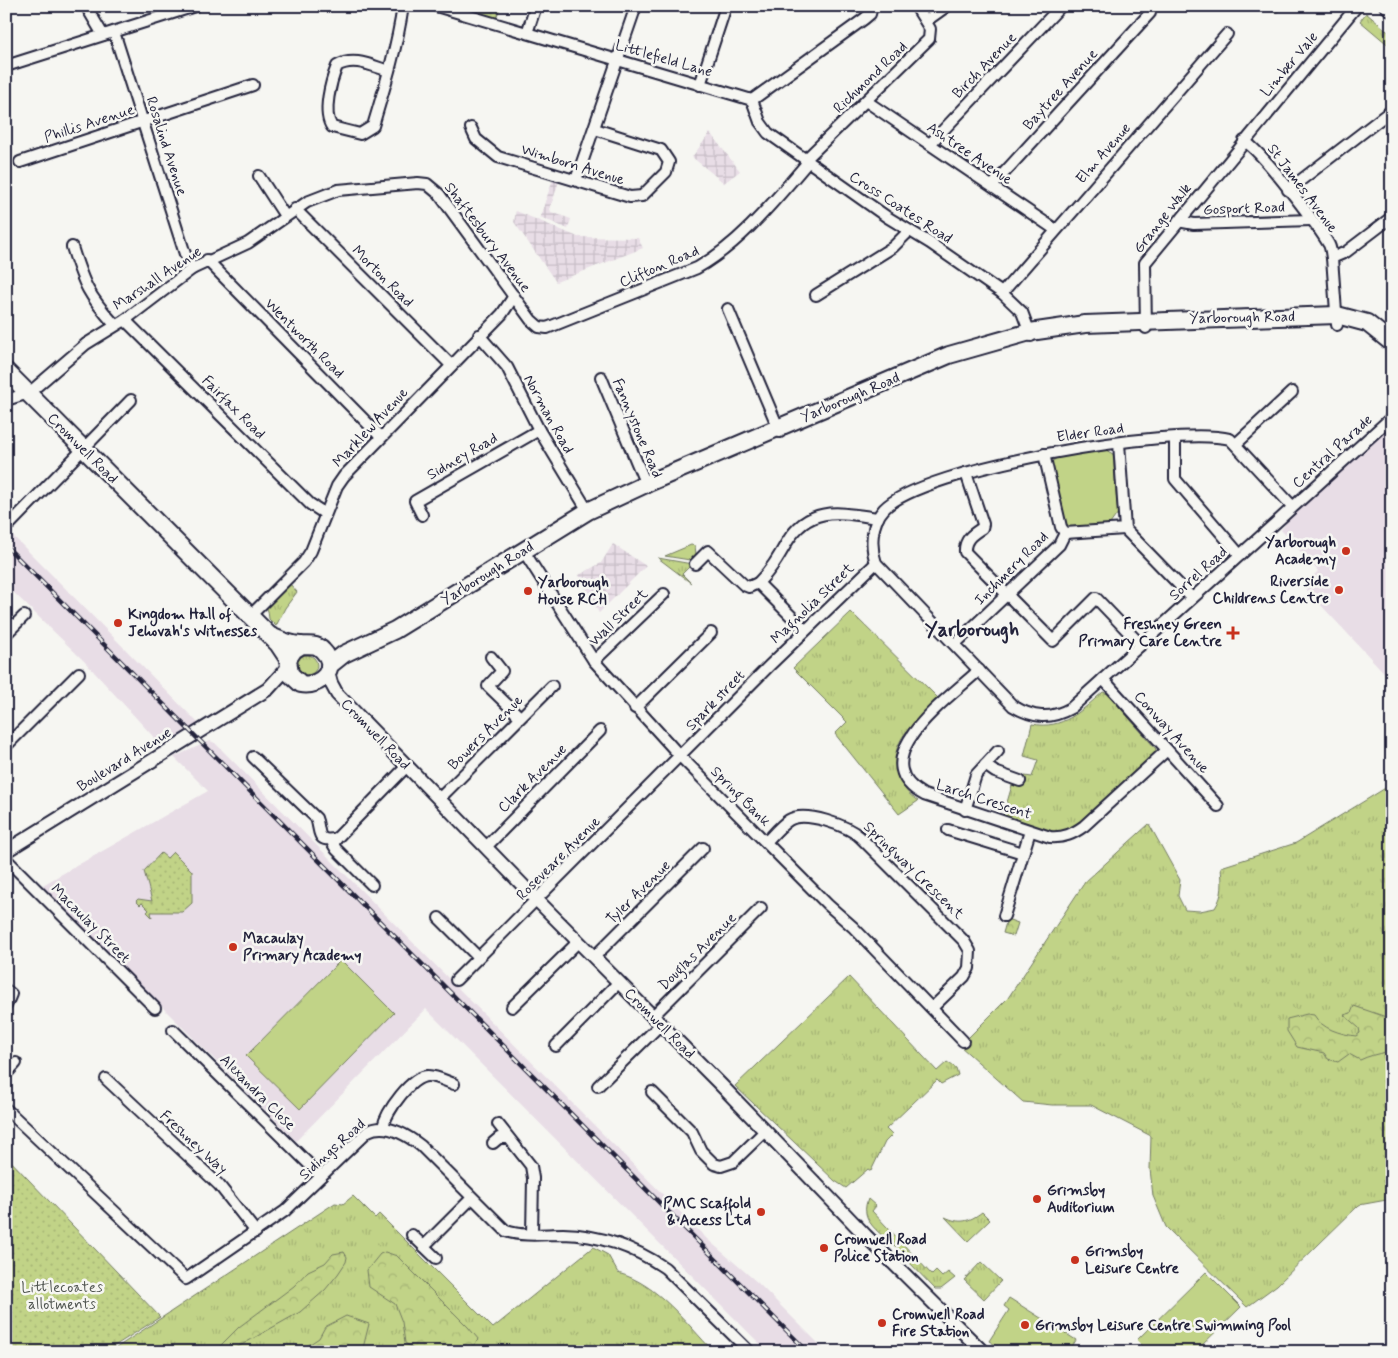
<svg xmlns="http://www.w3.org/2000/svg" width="1398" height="1358" viewBox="0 0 1398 1358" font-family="Mynerve,sans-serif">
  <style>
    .built { fill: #e8dde6 }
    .industrial { fill: url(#industrial-grid) }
    .grass { fill: url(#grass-tufts); stroke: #727a61 }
    .forest { fill: url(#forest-crowns); stroke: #727a61 }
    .park { fill: #c1d387; stroke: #727a61 }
    .garden { fill: url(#garden-dots); stroke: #727a61 }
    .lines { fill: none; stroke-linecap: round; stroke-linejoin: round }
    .minor-casing { stroke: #22223b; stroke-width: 14 }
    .tertiary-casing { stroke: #22223b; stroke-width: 16 }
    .primary-casing { stroke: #22223b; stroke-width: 20 }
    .minor { stroke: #f6f6f2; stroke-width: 10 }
    .tertiary { stroke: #f6f6f2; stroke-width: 12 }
    .primary { stroke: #f6f6f2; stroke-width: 16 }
    .rail-casing { stroke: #22223b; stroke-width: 4.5 }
    .rail { stroke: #f6f6f2; stroke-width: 2.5; stroke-dasharray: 8; stroke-linecap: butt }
    .poi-dot { fill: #c8321e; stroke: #f6f6f2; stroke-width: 2 }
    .labels { text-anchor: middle; stroke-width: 5; stroke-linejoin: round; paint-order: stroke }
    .street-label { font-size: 15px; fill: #22223b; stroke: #f6f6f2 }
    .poi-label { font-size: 15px; font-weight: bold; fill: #22223b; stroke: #f6f6f2; text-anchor: start }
    .park-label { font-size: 15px; fill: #525752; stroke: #f6f6f2 }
    .district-label { font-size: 20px; font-weight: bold; fill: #22223b; stroke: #f6f6f2 }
  </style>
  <defs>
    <pattern id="industrial-grid" width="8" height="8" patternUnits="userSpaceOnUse" patternTransform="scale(1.25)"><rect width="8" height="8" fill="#e8dde6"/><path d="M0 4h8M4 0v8" fill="none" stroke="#c7bdc6"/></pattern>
    <pattern id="grass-tufts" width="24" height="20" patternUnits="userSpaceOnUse" patternTransform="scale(1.25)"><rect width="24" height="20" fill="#c1d387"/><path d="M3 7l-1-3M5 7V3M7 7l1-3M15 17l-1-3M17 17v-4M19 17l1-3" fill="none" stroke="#a6b575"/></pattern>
    <pattern id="forest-crowns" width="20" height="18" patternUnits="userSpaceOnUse" patternTransform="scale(1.25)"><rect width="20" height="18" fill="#c1d387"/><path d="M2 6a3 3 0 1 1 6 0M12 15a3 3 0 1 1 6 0" fill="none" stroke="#a6b575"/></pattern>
    <pattern id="garden-dots" width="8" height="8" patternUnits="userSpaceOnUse" patternTransform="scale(1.25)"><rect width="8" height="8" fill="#c1d387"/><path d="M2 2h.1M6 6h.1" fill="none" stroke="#a6b575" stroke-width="1.8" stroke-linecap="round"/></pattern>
  </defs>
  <rect width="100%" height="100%" fill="#f6f6f2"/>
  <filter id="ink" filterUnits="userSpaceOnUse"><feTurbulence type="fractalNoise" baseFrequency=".02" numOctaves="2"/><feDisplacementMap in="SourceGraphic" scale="10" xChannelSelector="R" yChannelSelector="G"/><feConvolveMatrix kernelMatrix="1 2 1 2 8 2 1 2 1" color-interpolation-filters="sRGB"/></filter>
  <g filter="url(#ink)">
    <g class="built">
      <path d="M 1392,426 L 1392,681 L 1303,586 L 1318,571 L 1281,530 L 1290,518 Z"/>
      <path d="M 6,529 L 62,585 L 199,724 L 160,744 L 84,661 L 6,585 Z"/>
      <path d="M 210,741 L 215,743 L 707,1239 L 758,1283 L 827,1352 L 768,1352 L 426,1009 L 296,1141 L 41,886 L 208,791 L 174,757 Z"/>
    </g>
    <g class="industrial">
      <path d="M 710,133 L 740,171 L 724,183 L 692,157 Z"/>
      <path d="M 553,179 L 559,181 L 550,209 L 551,212 L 571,219 L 568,229 L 540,217 Z"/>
      <path d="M 516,211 L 578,237 L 638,238 L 643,248 L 556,282 L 514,222 Z"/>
      <path d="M 613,544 L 646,566 L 599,613 L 579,575 L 601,563 Z"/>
    </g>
    <g class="grass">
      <path d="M 1366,13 L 1392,35 L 1392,48 L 1360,21 Z"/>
      <path d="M 691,545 L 695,546 L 696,554 L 690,560 L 665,556 Z"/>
      <path d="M 658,558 L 692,564 L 682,574 L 691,583 Z"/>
      <path d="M 290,584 L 297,592 L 285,608 L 276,626 L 269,619 L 268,611 L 266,607 Z"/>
      <path d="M 851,612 L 939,699 C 917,720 885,742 898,777 C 902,787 909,795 918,801 L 899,814 L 835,734 L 847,722 L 793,668 Z"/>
      <circle cx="307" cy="665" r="10"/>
      <path d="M 1103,692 L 1108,694 L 1156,749 L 1153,757 C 1136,773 1078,833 1058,832 C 1040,831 1020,822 1003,816 L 1013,782 L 1022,786 L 1025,776 L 1032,777 L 1038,760 L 1024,756 L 1032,724 C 1063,730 1081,711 1103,692 Z"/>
      <path d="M 1392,784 L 1392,1199 L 1359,1205 L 1277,1285 L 1247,1307 L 1166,1227 L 1153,1196 L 1150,1169 L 1151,1136 L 1091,1105 L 1052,1105 L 1023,1102 L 960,1046 L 1008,998 L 1085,882 L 1149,824 L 1180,880 L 1178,896 L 1185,910 L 1200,911 L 1215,908 C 1224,894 1222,883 1221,867 L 1296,843 Z"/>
      <path d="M 849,977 L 937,1071 L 947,1062 L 956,1068 L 958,1075 L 941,1084 L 937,1080 L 886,1129 L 892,1135 L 885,1142 L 871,1171 L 868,1169 L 846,1188 L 835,1181 L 735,1086 Z"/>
      <path d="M 353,1196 L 375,1218 L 379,1214 L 493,1328 L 593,1247 L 608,1255 L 618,1273 C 658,1284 686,1323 714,1352 L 110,1352 L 335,1203 L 343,1204 Z"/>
      <path d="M 868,1199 L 876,1206 L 872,1211 L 932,1275 L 936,1271 L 942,1277 L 948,1272 L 955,1278 L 941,1289 L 935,1289 L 908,1261 C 899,1241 855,1228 868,1199 Z"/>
      <path d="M 982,1212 L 990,1220 L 968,1241 L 945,1217 C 960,1224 969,1222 982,1212 Z"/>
      <path d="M 981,1262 L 1001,1281 L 984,1299 L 964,1280 Z"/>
    </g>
    <g class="forest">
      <path d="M 1254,6 L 1287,6 L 1277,12 Z"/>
      <path d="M 1007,919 L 1018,923 L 1014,936 L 1003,933 Z"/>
      <path d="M 1354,1006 L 1392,1019 L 1392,1055 L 1386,1052 C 1377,1054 1368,1056 1360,1060 L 1349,1054 L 1338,1062 L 1328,1059 L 1324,1053 L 1297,1047 L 1287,1031 L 1287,1019 L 1307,1014 L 1314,1015 C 1322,1029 1340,1034 1356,1036 L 1360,1033 L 1359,1028 L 1344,1015 L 1351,1013 Z"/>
      <path d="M 344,1252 L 347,1257 L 346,1262 L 338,1274 L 325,1290 L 300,1312 L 229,1352 L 214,1352 L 239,1327 L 294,1286 L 308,1271 L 325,1263 L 333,1254 Z"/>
      <path d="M 385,1252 L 397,1256 L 468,1327 L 479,1340 L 466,1352 L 418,1352 L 405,1343 L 402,1322 L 395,1304 L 369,1287 L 367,1270 L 380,1254 Z"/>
      <path d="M 346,1316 L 369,1324 L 362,1352 L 298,1352 L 319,1338 L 325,1327 Z"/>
    </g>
    <g class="park">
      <path d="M 1104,449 L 1113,454 L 1118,513 L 1110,524 L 1070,528 L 1064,522 L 1052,462 L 1060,455 Z"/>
      <path d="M 341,960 L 394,1013 L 300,1109 L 246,1056 Z"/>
      <path d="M 1206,1272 L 1241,1307 L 1195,1352 L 1149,1352 L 1137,1340 Z"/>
      <path d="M 1009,1298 L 1076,1340 L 1069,1352 L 1007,1352 L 989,1341 L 1009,1310 L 1004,1306 Z"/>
    </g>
    <g class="garden">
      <path d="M 452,6 L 501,6 L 496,18 Z"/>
      <path d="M 173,852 L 192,871 L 192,903 L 182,912 L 151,912 L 152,917 L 147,912 L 149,910 L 142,903 L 140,905 L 136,901 L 138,899 L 152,901 L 144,871 L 161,853 L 167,858 Z"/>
      <path d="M 6,1156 L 160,1317 L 105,1352 L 6,1352 Z"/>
    </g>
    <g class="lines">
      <defs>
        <g id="minor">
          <path d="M 86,6 L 103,35"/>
          <path d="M 436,6 L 752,100"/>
          <path d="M 1385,6 L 1392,12"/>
          <path d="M 926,21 L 947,6"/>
          <path d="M 114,32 L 185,254 L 192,269"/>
          <path d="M 527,33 L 536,6"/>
          <path d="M 6,66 L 195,6"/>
          <path d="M 389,71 C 372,66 354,56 337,66 C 331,81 322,113 332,127 L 360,134 L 373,126 C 385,86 397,47 403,6"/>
          <path d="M 700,85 L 726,6"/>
          <path d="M 752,100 L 760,122 L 768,133 L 887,217 L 930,243 L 1002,293 L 1022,312 L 1031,336"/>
          <path d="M 752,100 L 864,19 L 870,14 L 872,6"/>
          <path d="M 866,101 L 1056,230"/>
          <path d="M 471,128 L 476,139 L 498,157 L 630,197 L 642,196 L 666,172 L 669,162 L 661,150 L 595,129"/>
          <path d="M 1244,141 C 1262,151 1315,222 1328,243 C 1331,247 1331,253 1332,258"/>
          <path d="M 930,144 L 1061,6"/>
          <path d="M 805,160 L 929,39 L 930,29 L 917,8"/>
          <path d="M 20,162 L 253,85"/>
          <path d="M 259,176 L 285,216"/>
          <path d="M 576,180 L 636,6"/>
          <path d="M 993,185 L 1150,13"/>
          <path d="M 1288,190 L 1392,110"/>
          <path d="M 295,209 L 450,364"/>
          <path d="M 1178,221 L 1194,224 L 1311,220"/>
          <path d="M 72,247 C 84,285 88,295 115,325"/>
          <path d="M 207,260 L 381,437"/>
          <path d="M 1002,293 L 1227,34"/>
          <path d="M 816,295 L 893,247 L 909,231"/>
          <path d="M 728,309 L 780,432"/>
          <path d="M 125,320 L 310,504 L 324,513"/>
          <path d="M 1337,325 L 1332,258 L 1346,252 L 1392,217"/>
          <path d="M 1146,328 L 1145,263 L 1357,6"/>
          <path d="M 479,335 L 507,367 L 539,430 L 588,511"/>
          <path d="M 601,377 L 647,487"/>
          <path d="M 6,400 L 29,393 L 86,344 L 125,320 L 192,269 L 248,243 L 307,202 L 338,190 L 418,183 L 427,184 L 439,194 L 531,320 L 539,327 L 547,328 L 697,268 C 741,243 775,200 808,162"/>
          <path d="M 1175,438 L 1175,479 L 1240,555"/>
          <path d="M 1236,444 L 1292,392"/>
          <path d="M 1044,454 L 1061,527 L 1065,533 L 1125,529 L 1119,443"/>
          <path d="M 966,473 L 983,524 L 982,528 C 973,534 964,539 965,552 L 1053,641 L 1096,598 L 1141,645"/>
          <path d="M 1293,507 L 1230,439 C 1174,425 922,468 884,509 C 871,523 870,546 876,563 L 1013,706 C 1033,718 1050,720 1071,708 L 1281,518 L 1293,507 L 1392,417"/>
          <path d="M 422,515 L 415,501 L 539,430"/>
          <path d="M 10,524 L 131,400"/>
          <path d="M 1125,529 L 1192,598"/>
          <path d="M 523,550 L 594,661 L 681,757 L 828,905 L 853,927 L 963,1041"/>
          <path d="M 695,564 L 708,551 L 744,585 L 749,587 L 758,583 L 805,630"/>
          <path d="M 758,583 C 771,570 778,558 787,542 C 810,504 841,513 878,518"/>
          <path d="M 250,616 L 304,562 L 311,551 L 337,486 L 344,476 L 502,314 L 514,296"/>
          <path d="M 6,634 L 24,616"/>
          <path d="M 955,644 L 1059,545 L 1065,533"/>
          <path d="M 491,657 L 502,671 L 488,686 L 520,717"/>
          <path d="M 594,661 L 664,594"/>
          <path d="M 979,670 C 951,697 859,759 924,795 L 1050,837 C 1064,838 1073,834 1084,826 L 1167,750"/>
          <path d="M 1103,679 L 1218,806"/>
          <path d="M 635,708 L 711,633"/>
          <path d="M 6,746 L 79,673"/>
          <path d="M 253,757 L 316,818 C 321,830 315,844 337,838"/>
          <path d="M 985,765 L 995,772 L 1020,781"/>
          <path d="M 439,799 L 552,686"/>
          <path d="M 965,810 L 976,775 L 998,751"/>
          <path d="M 948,830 L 1023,853"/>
          <path d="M 766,842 C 773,835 781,825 789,820 C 805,810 848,826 860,837 L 964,941 L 970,951 L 969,968 L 964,977 L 932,1008"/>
          <path d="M 486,847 L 600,731"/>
          <path d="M 6,859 L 155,1008"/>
          <path d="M 372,885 L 336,849 L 333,844 L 337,838 L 406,767"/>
          <path d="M 1004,916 L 1030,831"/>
          <path d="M 439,918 L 478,957"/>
          <path d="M 594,957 L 703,848"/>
          <path d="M 456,980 L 770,665 L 876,563"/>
          <path d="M 6,990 L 11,994 L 6,1006"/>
          <path d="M 512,1007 L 578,942"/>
          <path d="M 653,1016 L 761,908"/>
          <path d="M 173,1030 L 321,1176"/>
          <path d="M 556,1046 L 619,982"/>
          <path d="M 6,1074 L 16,1063"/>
          <path d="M 106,1079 L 219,1185 L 256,1232"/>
          <path d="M 598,1086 L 661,1024"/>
          <path d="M 652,1092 L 692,1132 L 701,1151 L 714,1164 L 721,1166 L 733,1162 L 765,1131"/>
          <path d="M 6,1109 L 186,1279 L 285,1211 L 368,1131 C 386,1122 407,1135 421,1146 L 506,1231 C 524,1237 544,1234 563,1234 C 601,1235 634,1247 665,1268 L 750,1352"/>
          <path d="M 498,1124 L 531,1166 L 533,1178 L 532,1234"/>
          <path d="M 383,1127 C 386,1112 411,1076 428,1076 C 436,1076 446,1081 454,1084"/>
          <path d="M 493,1143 L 499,1138 L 507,1138"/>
          <path d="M 412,1235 L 436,1258"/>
          <path d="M 424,1246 L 472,1198"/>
        </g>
        <g id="tertiary">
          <path d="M 328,672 L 331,683 L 337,694 L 537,900 L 721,1085 L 866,1236 L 983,1352"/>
          <path d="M 6,851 L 268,689 L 288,667"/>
        </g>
        <g id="primary">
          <path d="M 6,371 L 278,644 L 288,659"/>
          <path d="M 271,636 C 280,640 291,645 301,645 C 310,646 316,643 323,651 C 340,668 320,688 301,684 L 290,674 L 288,659 L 294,650 L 302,645"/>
          <path d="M 329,666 L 344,654 L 395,630 L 588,511 L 646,484 L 949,355 L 1030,332 L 1085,324 L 1337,315 L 1367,323 L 1392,343"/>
        </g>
      </defs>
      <use href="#minor" class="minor-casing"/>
      <use href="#tertiary" class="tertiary-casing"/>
      <use href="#primary" class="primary-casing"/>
      <use href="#minor" class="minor"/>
      <use href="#tertiary" class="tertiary"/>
      <use href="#primary" class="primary"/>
      <defs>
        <path id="rail" d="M 6,546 L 808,1352"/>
      </defs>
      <use href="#rail" class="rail-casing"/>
      <use href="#rail" class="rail"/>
    </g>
  </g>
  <g class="poi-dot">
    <circle cx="1346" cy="551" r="5"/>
    <circle cx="1339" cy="590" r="5"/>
    <circle cx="528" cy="591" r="5"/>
    <circle cx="118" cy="623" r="5"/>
    <path d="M1230.5 625.5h5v5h5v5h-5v5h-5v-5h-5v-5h5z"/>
    <circle cx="233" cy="947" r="5"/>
    <circle cx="1037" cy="1199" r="5"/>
    <circle cx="761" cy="1212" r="5"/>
    <circle cx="824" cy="1248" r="5"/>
    <circle cx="1075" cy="1260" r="5"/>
    <circle cx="882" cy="1323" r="5"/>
    <circle cx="1025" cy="1325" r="5"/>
  </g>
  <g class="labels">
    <g class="street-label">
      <text transform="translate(664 58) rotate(16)" y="5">Littlefield Lane</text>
      <text transform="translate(1289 64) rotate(-50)" y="5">Limber Vale</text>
      <text transform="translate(984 65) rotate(-46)" y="5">Birch Avenue</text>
      <text transform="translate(870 77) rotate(-44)" y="5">Richmond Road</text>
      <text transform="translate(1060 89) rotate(-48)" y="5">Baytree Avenue</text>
      <text transform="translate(89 123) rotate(-18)" y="5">Phillis Avenue</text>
      <text transform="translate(167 146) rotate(72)" y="5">Rosalind Avenue</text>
      <text transform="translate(970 153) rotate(34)" y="5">Ashtree Avenue</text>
      <text transform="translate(1103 153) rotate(-49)" y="5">Elm Avenue</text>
      <text transform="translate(573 164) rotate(17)" y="5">Wimborn Avenue</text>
      <text transform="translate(1303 188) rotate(53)" y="5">St James Avenue</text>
      <text transform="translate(901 207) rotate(33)" y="5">Cross Coates Road</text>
      <text transform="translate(1244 208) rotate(-2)" y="5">Gosport Road</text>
      <text transform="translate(1162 218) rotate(-52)" y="5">Grange Walk</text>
      <text transform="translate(488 237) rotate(53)" y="5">Shaftesbury Avenue</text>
      <text transform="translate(659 266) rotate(-23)" y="5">Clifton Road</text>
      <text transform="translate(383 276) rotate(45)" y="5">Morton Road</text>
      <text transform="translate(157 278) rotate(-34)" y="5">Marshall Avenue</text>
      <text transform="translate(1242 317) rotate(-1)" y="5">Yarborough Road</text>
      <text transform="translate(305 338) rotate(45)" y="5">Wentworth Road</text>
      <text transform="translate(850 397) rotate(-23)" y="5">Yarborough Road</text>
      <text transform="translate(234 407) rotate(45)" y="5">Fairfax Road</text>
      <text transform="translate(549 414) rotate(61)" y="5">Norman Road</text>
      <text transform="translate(370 427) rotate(-47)" y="5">Marklew Avenue</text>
      <text transform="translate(638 428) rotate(67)" y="5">Fannystone Road</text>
      <text transform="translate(1090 432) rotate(-8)" y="5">Elder Road</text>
      <text transform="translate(83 448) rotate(45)" y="5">Cromwell Road</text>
      <text transform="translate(1332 451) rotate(-42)" y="5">Central Parade</text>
      <text transform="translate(462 456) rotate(-30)" y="5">Sidney Road</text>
      <text transform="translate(1011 568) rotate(-45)" y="5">Inchmery Road</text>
      <text transform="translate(487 573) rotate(-32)" y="5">Yarborough Road</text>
      <text transform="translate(1198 573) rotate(-42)" y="5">Sorrel Road</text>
      <text transform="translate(812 603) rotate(-44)" y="5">Magnolia Street</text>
      <text transform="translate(618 617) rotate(-44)" y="5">Wall Street</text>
      <text transform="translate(715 700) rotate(-46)" y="5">Spark street</text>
      <text transform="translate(485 732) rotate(-45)" y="5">Bowers Avenue</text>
      <text transform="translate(1172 732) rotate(48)" y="5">Conway Avenue</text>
      <text transform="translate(376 734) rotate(46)" y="5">Cromwell Road</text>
      <text transform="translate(124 759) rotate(-32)" y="5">Boulevard Avenue</text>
      <text transform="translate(532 778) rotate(-45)" y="5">Clark Avenue</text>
      <text transform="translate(741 796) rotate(45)" y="5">Spring Bank</text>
      <text transform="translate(984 799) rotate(18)" y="5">Larch Crescent</text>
      <text transform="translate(558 858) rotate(-45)" y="5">Roseveare Avenue</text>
      <text transform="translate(914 870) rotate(44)" y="5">Springway Crescent</text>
      <text transform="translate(638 892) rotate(-45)" y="5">Tyler Avenue</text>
      <text transform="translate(91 923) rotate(45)" y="5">Macaulay Street</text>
      <text transform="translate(697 951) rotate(-45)" y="5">Douglas Avenue</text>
      <text transform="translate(660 1023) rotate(45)" y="5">Cromwell Road</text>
      <text transform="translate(258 1092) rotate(45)" y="5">Alexandra Close</text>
      <text transform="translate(194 1142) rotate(43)" y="5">Freshney Way</text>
      <text transform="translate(332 1149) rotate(-42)" y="5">Sidings Road</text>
    </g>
    <g class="poi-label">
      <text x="1336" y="547" text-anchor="end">Yarborough<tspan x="1336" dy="17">Academy</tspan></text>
      <text x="1329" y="586" text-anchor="end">Riverside<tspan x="1329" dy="17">Childrens Centre</tspan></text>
      <text x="538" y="587">Yarborough<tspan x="538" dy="17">House RCH</tspan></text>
      <text x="128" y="619">Kingdom Hall of<tspan x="128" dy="17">Jehovah's Witnesses</tspan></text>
      <text x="1222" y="629" text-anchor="end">Freshney Green<tspan x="1222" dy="17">Primary Care Centre</tspan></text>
      <text x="243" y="943">Macaulay<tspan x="243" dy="17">Primary Academy</tspan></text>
      <text x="1047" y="1195">Grimsby<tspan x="1047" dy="17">Auditorium</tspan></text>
      <text x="751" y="1208" text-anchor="end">PMC Scaffold<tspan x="751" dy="17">&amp; Access Ltd</tspan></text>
      <text x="834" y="1244">Cromwell Road<tspan x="834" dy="17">Police Station</tspan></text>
      <text x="1085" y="1256">Grimsby<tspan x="1085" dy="17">Leisure Centre</tspan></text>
      <text x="892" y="1319">Cromwell Road<tspan x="892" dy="17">Fire Station</tspan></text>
      <text x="1035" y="1330">Grimsby Leisure Centre Swimming Pool</text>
    </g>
    <g class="park-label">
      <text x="62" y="1292">Littlecoates<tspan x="62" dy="17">allotments</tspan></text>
    </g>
    <g class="district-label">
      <text x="972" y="636">Yarborough</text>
    </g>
  </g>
  <rect width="1398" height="1358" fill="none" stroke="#f6f6f2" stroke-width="25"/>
  <rect x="12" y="12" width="1373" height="1333" fill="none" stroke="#22223b" stroke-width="2" filter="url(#ink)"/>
</svg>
